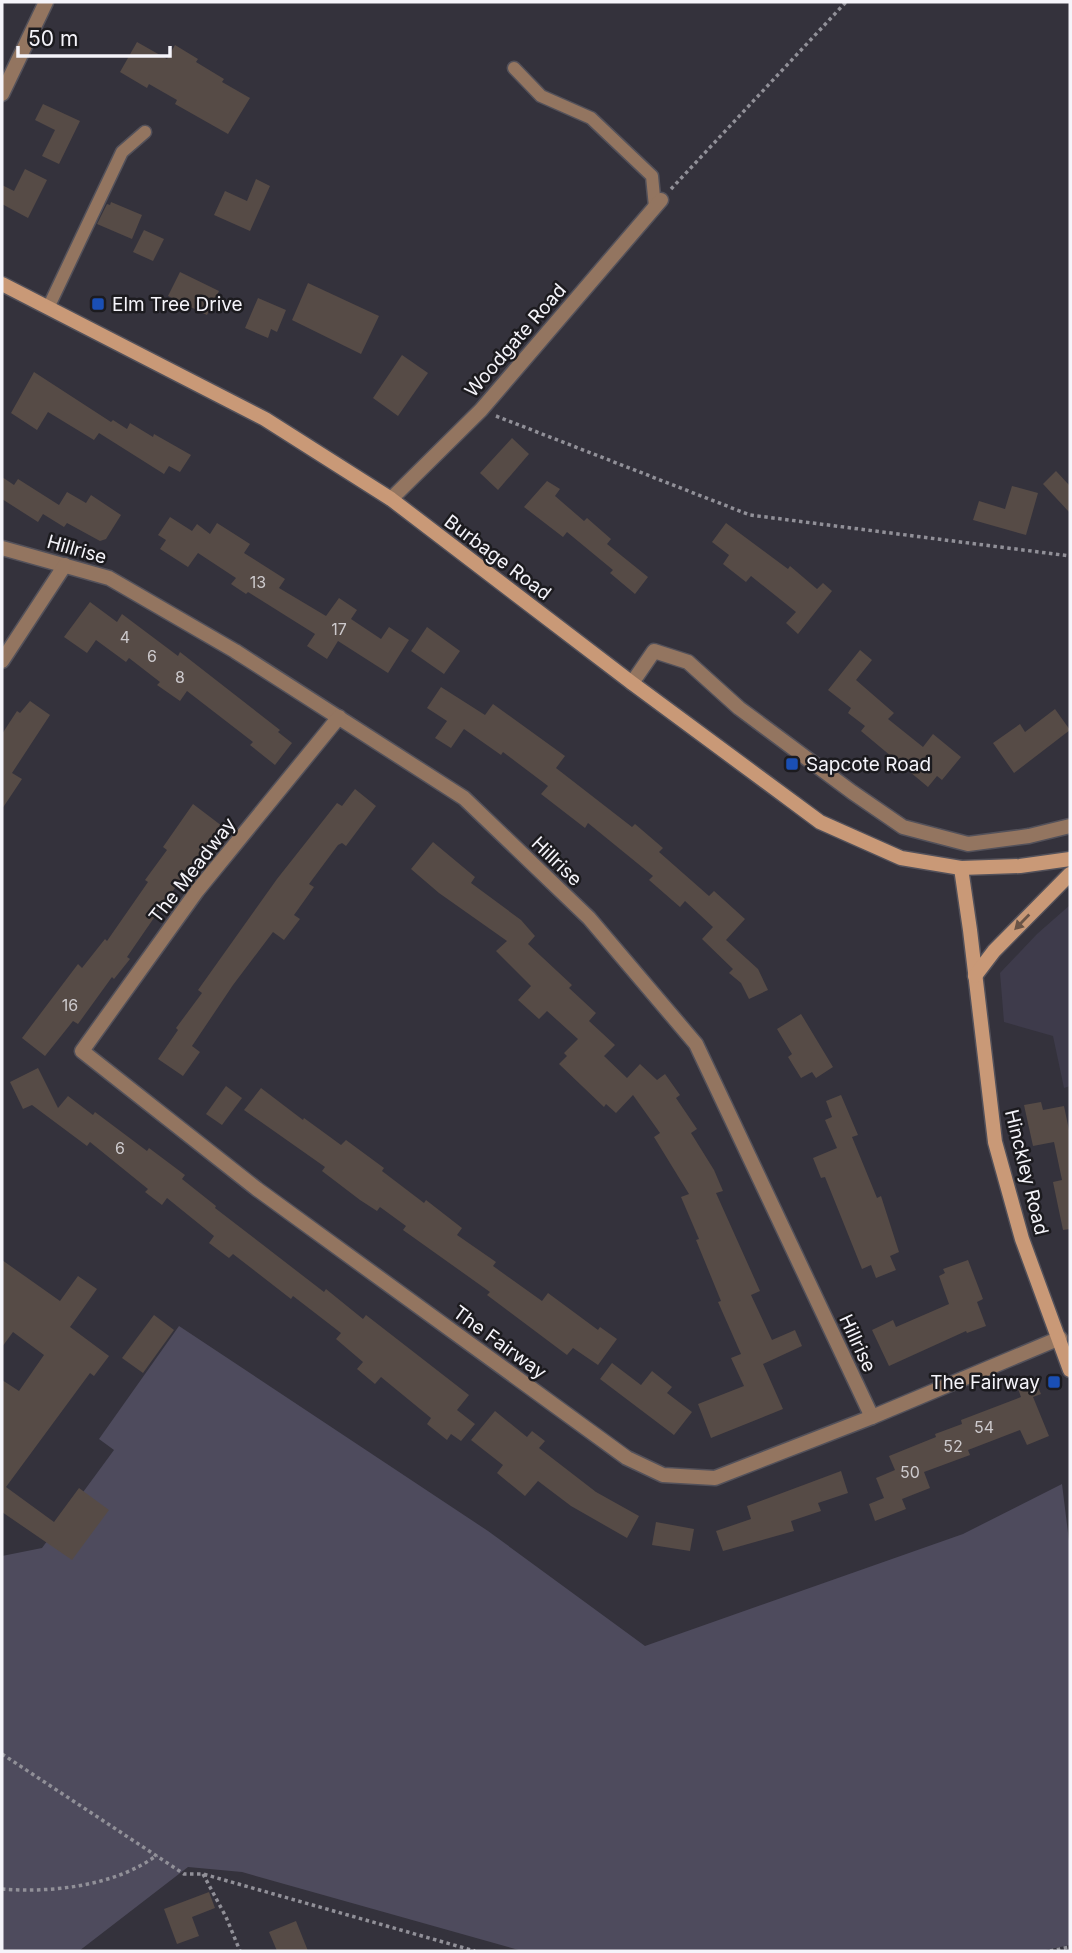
<svg xmlns="http://www.w3.org/2000/svg" width="1072" height="1953" viewBox="0 0 1072 1953" font-family="Inter,sans-serif">
  <style>
    .built { fill: #3e3b4b }
    .green { fill: #4e4b5d }
    .building { fill: #564b46 }
    .lines { fill: none; stroke-linecap: round; stroke-linejoin: round }
    .lane-casing { stroke: #53515a; stroke-width: 15 }
    .street-casing { stroke: #53515a; stroke-width: 17 }
    .secondary-casing { stroke: #53515a; stroke-width: 17 }
    .path { stroke: #919098; stroke-width: 3.5; stroke-dasharray: 3.5 3.5; stroke-linecap: butt }
    .lane { stroke: #937560; stroke-width: 12 }
    .street { stroke: #937560; stroke-width: 14 }
    .secondary { stroke: #c99977; stroke-width: 14 }
    .oneway { fill: #6a5447 }
    .transit-dot { fill: #1a4fb4; stroke: #1c1b1f; stroke-width: 2.5 }
    .labels { text-anchor: middle; stroke-width: 5; stroke-linejoin: round; paint-order: stroke }
    .number-label { font-size: 16px; fill: #cdcacd }
    .poi-label { font-size: 19px; fill: #f5f4fa; stroke: #1c1b1f; text-anchor: start }
    .street-label { font-size: 19px; fill: #f5f4fa; stroke: #1c1b1f }
  </style>
  <rect width="100%" height="100%" fill="#34323c"/>
  <path class="built" d="M 1070,905 L 1070,1086 L 1064,1088 L 1053,1036 L 1004,1022 L 1000,973 L 1037,934 Z"/>
  <path class="green" d="M 179,1326 L 488,1531 L 645,1646 L 963,1534 L 1062,1484 L 1070,1549 L 1070,1945 L 1041,1951 L 522,1951 L 242,1872 L 188,1867 L 79,1951 L 2,1951 L 2,1556 L 42,1548 L 114,1450 L 99,1439 Z"/>
  <g class="building">
    <path d="M 137,42 L 167,59 L 175,45 L 198,59 L 196,62 L 224,79 L 222,82 L 250,98 L 228,134 L 175,104 L 177,100 L 149,84 L 147,88 L 120,72 Z"/>
    <path d="M 43,104 L 80,121 L 59,164 L 42,156 L 55,130 L 35,120 Z"/>
    <path d="M 25,169 L 47,180 L 28,218 L 2,204 L 2,185 L 14,191 Z"/>
    <path d="M 256,179 L 270,186 L 250,231 L 214,215 L 225,191 L 247,201 Z"/>
    <path d="M 111,202 L 142,215 L 132,239 L 97,224 L 107,204 L 110,205 Z"/>
    <path d="M 144,230 L 164,239 L 153,261 L 133,252 Z"/>
    <path d="M 180,272 L 219,291 L 207,315 L 168,296 Z"/>
    <path d="M 308,283 L 379,316 L 361,354 L 292,320 Z"/>
    <path d="M 258,298 L 286,310 L 277,332 L 271,329 L 268,338 L 245,328 Z"/>
    <path d="M 402,355 L 428,373 L 398,416 L 373,398 Z"/>
    <path d="M 34,372 L 111,422 L 113,420 L 127,429 L 130,423 L 153,437 L 154,434 L 191,455 L 180,472 L 169,466 L 164,474 L 99,433 L 94,440 L 48,412 L 37,430 L 11,413 Z"/>
    <path d="M 512,438 L 529,454 L 498,490 L 480,473 Z"/>
    <path d="M 1056,471 L 1070,486 L 1070,513 L 1043,484 Z"/>
    <path d="M 2,477 L 14,485 L 18,479 L 59,505 L 67,492 L 86,503 L 91,495 L 121,515 L 106,539 L 100,541 L 67,523 L 64,527 L 43,514 L 38,522 L 2,499 Z"/>
    <path d="M 547,481 L 560,489 L 555,496 L 584,521 L 587,518 L 611,539 L 607,544 L 648,577 L 635,594 L 610,573 L 613,570 L 567,532 L 563,537 L 524,507 Z"/>
    <path d="M 1012,486 L 1038,493 L 1026,535 L 973,520 L 979,501 L 1005,509 Z"/>
    <path d="M 170,517 L 192,531 L 197,524 L 210,534 L 217,523 L 250,544 L 244,553 L 285,579 L 279,588 L 326,616 L 339,598 L 357,610 L 351,619 L 381,639 L 389,627 L 409,640 L 388,673 L 338,641 L 327,659 L 307,646 L 315,634 L 248,592 L 246,594 L 231,584 L 236,578 L 198,553 L 188,567 L 160,549 L 166,540 L 158,535 Z"/>
    <path d="M 726,523 L 788,569 L 790,566 L 817,589 L 823,583 L 832,591 L 798,634 L 786,623 L 796,612 L 751,576 L 746,582 L 723,564 L 729,555 L 712,542 Z"/>
    <path d="M 90,602 L 117,622 L 122,614 L 178,656 L 180,652 L 280,730 L 278,732 L 292,743 L 275,765 L 250,745 L 253,742 L 187,691 L 180,701 L 157,685 L 160,682 L 129,658 L 126,662 L 96,640 L 87,653 L 64,637 Z"/>
    <path d="M 427,627 L 460,651 L 444,674 L 411,651 Z"/>
    <path d="M 860,650 L 872,660 L 856,680 L 894,713 L 888,719 L 923,747 L 933,734 L 961,757 L 942,780 L 937,776 L 928,787 L 861,731 L 865,726 L 848,713 L 851,708 L 828,690 Z"/>
    <path d="M 441,687 L 485,715 L 493,704 L 565,756 L 556,768 L 632,827 L 635,824 L 663,848 L 659,852 L 709,896 L 714,891 L 745,919 L 726,940 L 758,969 L 768,990 L 749,999 L 741,983 L 729,973 L 733,969 L 702,939 L 713,927 L 685,901 L 680,907 L 649,880 L 653,876 L 588,823 L 585,828 L 541,794 L 548,786 L 503,752 L 501,755 L 464,729 L 451,748 L 435,738 L 447,721 L 427,708 Z"/>
    <path d="M 30,701 L 50,715 L 12,773 L 22,779 L 2,809 L 2,734 L 17,711 L 20,713 Z"/>
    <path d="M 1055,709 L 1070,730 L 1014,773 L 993,743 L 1020,724 L 1025,732 Z"/>
    <path d="M 355,789 L 376,806 L 346,846 L 342,843 L 338,845 L 309,884 L 314,887 L 294,915 L 300,919 L 284,940 L 273,932 L 233,985 L 192,1046 L 200,1052 L 183,1076 L 158,1059 L 178,1030 L 176,1028 L 202,993 L 198,990 L 277,879 L 337,803 L 342,806 Z"/>
    <path d="M 193,804 L 222,826 L 169,896 L 127,957 L 130,959 L 114,979 L 112,977 L 78,1024 L 73,1021 L 45,1056 L 22,1038 L 78,964 L 82,968 L 105,939 L 107,941 L 148,882 L 145,880 L 167,850 L 163,847 Z"/>
    <path d="M 433,842 L 475,877 L 471,883 L 521,920 L 535,936 L 528,944 L 572,985 L 569,988 L 596,1013 L 589,1021 L 615,1045 L 604,1056 L 627,1078 L 640,1064 L 657,1080 L 665,1074 L 680,1095 L 676,1098 L 697,1129 L 691,1133 L 714,1170 L 723,1191 L 716,1193 L 760,1291 L 751,1295 L 772,1340 L 795,1330 L 802,1346 L 763,1364 L 783,1409 L 711,1438 L 698,1404 L 744,1386 L 731,1358 L 741,1354 L 718,1302 L 721,1301 L 696,1240 L 699,1239 L 681,1197 L 689,1194 L 654,1137 L 660,1133 L 633,1095 L 616,1113 L 606,1104 L 604,1107 L 559,1064 L 567,1056 L 564,1053 L 578,1039 L 547,1011 L 539,1019 L 518,1000 L 531,986 L 496,951 L 507,941 L 439,893 L 411,869 Z"/>
    <path d="M 801,1014 L 833,1067 L 816,1078 L 812,1072 L 801,1078 L 788,1057 L 792,1054 L 777,1029 Z"/>
    <path d="M 38,1068 L 58,1108 L 68,1096 L 93,1115 L 95,1112 L 147,1151 L 149,1148 L 185,1175 L 182,1179 L 216,1206 L 215,1208 L 324,1292 L 326,1289 L 363,1319 L 366,1315 L 469,1395 L 457,1410 L 475,1424 L 461,1441 L 451,1434 L 447,1440 L 427,1424 L 431,1418 L 381,1377 L 375,1384 L 357,1369 L 363,1362 L 336,1339 L 341,1333 L 293,1296 L 291,1299 L 233,1254 L 229,1258 L 209,1243 L 214,1236 L 167,1198 L 162,1205 L 145,1192 L 148,1189 L 90,1142 L 87,1146 L 32,1105 L 23,1109 L 10,1082 Z"/>
    <path d="M 226,1086 L 242,1098 L 222,1125 L 206,1114 Z"/>
    <path d="M 261,1088 L 303,1120 L 304,1118 L 341,1145 L 346,1140 L 384,1168 L 382,1171 L 424,1203 L 426,1200 L 462,1228 L 457,1235 L 496,1262 L 493,1266 L 542,1301 L 548,1293 L 598,1330 L 600,1327 L 617,1339 L 598,1365 L 573,1348 L 567,1355 L 487,1295 L 490,1292 L 403,1230 L 406,1226 L 380,1207 L 377,1211 L 360,1200 L 322,1171 L 325,1167 L 244,1110 Z"/>
    <path d="M 841,1095 L 858,1135 L 852,1137 L 877,1198 L 881,1196 L 899,1252 L 890,1256 L 896,1270 L 876,1278 L 871,1265 L 862,1269 L 825,1177 L 821,1178 L 813,1158 L 837,1148 L 825,1120 L 832,1117 L 826,1101 Z"/>
    <path d="M 1041,1102 L 1043,1110 L 1064,1106 L 1070,1135 L 1070,1229 L 1063,1230 L 1053,1182 L 1062,1180 L 1054,1142 L 1033,1146 L 1024,1105 Z"/>
    <path d="M 2,1260 L 60,1301 L 78,1276 L 97,1289 L 70,1327 L 109,1356 L 94,1376 L 90,1373 L 6,1487 L 54,1522 L 79,1488 L 109,1510 L 72,1560 L 2,1512 L 2,1380 L 19,1391 L 44,1355 L 13,1332 L 2,1347 Z"/>
    <path d="M 968,1260 L 983,1299 L 977,1302 L 986,1326 L 967,1333 L 966,1331 L 889,1366 L 872,1330 L 893,1320 L 896,1327 L 949,1304 L 939,1276 L 945,1273 L 943,1269 Z"/>
    <path d="M 154,1315 L 174,1330 L 143,1373 L 122,1358 Z"/>
    <path d="M 612,1363 L 641,1385 L 652,1371 L 672,1387 L 667,1393 L 692,1412 L 674,1435 L 600,1379 Z"/>
    <path d="M 1034,1378 L 1041,1394 L 1033,1397 L 1049,1436 L 1027,1445 L 1020,1430 L 968,1450 L 970,1455 L 924,1472 L 930,1488 L 902,1499 L 906,1509 L 875,1521 L 869,1504 L 884,1498 L 876,1478 L 895,1470 L 889,1456 L 936,1437 L 935,1434 L 962,1424 L 961,1420 L 1021,1397 L 1017,1386 Z"/>
    <path d="M 495,1411 L 527,1437 L 532,1431 L 545,1441 L 539,1448 L 596,1492 L 639,1516 L 627,1538 L 571,1506 L 538,1481 L 525,1496 L 497,1473 L 503,1465 L 471,1440 Z"/>
    <path d="M 841,1471 L 848,1493 L 818,1503 L 821,1511 L 791,1521 L 794,1531 L 723,1551 L 716,1531 L 751,1519 L 747,1506 Z"/>
    <path d="M 656,1522 L 694,1529 L 690,1551 L 652,1545 Z"/>
    <path d="M 209,1892 L 215,1908 L 192,1917 L 199,1936 L 177,1944 L 164,1909 Z"/>
    <path d="M 296,1921 L 308,1951 L 277,1951 L 269,1932 Z"/>
  </g>
  <g class="lines">
    <defs>
      <g id="lane">
        <path d="M 514,68 L 541,96 L 591,118 L 652,176 L 655,207"/>
        <path d="M 48,308 L 122,152 L 145,132"/>
      </g>
      <g id="street">
        <path d="M 2,94 L 46,2"/>
        <path d="M 391,499 L 481,410 L 661,200"/>
        <path d="M 2,548 L 109,578 L 235,651 L 464,798 L 589,918 L 696,1044 L 872,1417"/>
        <path d="M 2,661 L 65,565"/>
        <path d="M 632,683 L 654,651 L 688,662 L 739,708 L 852,792 L 903,827 L 968,844 L 1029,836 L 1070,826"/>
        <path d="M 339,717 L 197,891 L 82,1051 L 257,1189 L 627,1458 L 663,1475 L 715,1478 L 872,1417 L 1060,1338"/>
      </g>
      <g id="secondary">
        <path d="M 2,284 L 265,419 L 391,499 L 632,683 L 820,822 L 901,858 L 961,868 L 1020,866 L 1070,859"/>
        <path d="M 961,868 L 970,930 L 995,1142 L 1022,1239 L 1070,1370"/>
        <path d="M 975,976 L 994,951 L 1070,874"/>
      </g>
    </defs>
    <use href="#lane" class="lane-casing"/>
    <use href="#street" class="street-casing"/>
    <use href="#secondary" class="secondary-casing"/>
    <g class="path">
      <path d="M 671,189 L 846,2"/>
      <path d="M 496,416 L 750,515 L 1070,556"/>
      <path d="M 2,1754 L 184,1874 L 203,1874 L 475,1951"/>
      <path d="M 203,1874 L 226,1917 L 240,1951"/>
      <path d="M 2,1889 C 51,1893 116,1886 157,1855"/>
      <path d="M 1050,1951 L 1070,1947"/>
    </g>
    <use href="#lane" class="lane"/>
    <use href="#street" class="street"/>
    <use href="#secondary" class="secondary"/>
  </g>
  <defs><path id="oneway-solid" d="M-6-.8H1V-3.2L6.5 0L1 3.2V.8H-6Z" transform="scale(1.75)"/></defs>
  <use class="oneway" href="#oneway-solid" transform="translate(1022 922) rotate(134)"/>
  <g class="transit-dot">
    <rect x="91" y="297" width="14" height="14" rx="3.5"/>
    <rect x="785" y="757" width="14" height="14" rx="3.5"/>
    <rect x="1047" y="1375" width="14" height="14" rx="3.5"/>
  </g>
  <g class="labels">
    <g class="number-label">
      <text x="258" y="588">13</text>
      <text x="339" y="635">17</text>
      <text x="125" y="643">4</text>
      <text x="152" y="662">6</text>
      <text x="180" y="683">8</text>
      <text x="70" y="1011">16</text>
      <text x="120" y="1154">6</text>
      <text x="984" y="1433">54</text>
      <text x="953" y="1452">52</text>
      <text x="910" y="1478">50</text>
    </g>
    <g class="poi-label">
      <text x="112" y="311">Elm Tree Drive</text>
      <text x="806" y="771">Sapcote Road</text>
      <text x="1040" y="1389" text-anchor="end">The Fairway</text>
    </g>
    <g class="street-label">
      <text transform="translate(515 340) rotate(-49)" y="7">Woodgate Road</text>
      <text transform="translate(77 549) rotate(16)" y="7">Hillrise</text>
      <text transform="translate(498 557) rotate(37)" y="7">Burbage Road</text>
      <text transform="translate(557 861) rotate(44)" y="7">Hillrise</text>
      <text transform="translate(192 870) rotate(-52)" y="7">The Meadway</text>
      <text transform="translate(1027 1172) rotate(76)" y="7">Hinckley Road</text>
      <text transform="translate(500 1342) rotate(36)" y="7">The Fairway</text>
      <text transform="translate(858 1343) rotate(65)" y="7">Hillrise</text>
    </g>
  </g>
  <rect width="1072" height="1953" fill="none" stroke="#f5f4fa" stroke-width="7"/>
  <path d="M18 46v10h152v-10" fill="none" stroke="#f5f4fa" stroke-width="3.5"/>
  <text x="28" y="46" font-size="21" fill="#f5f4fa" stroke="#1c1b1f" stroke-width="5" paint-order="stroke">50 m</text>
</svg>
